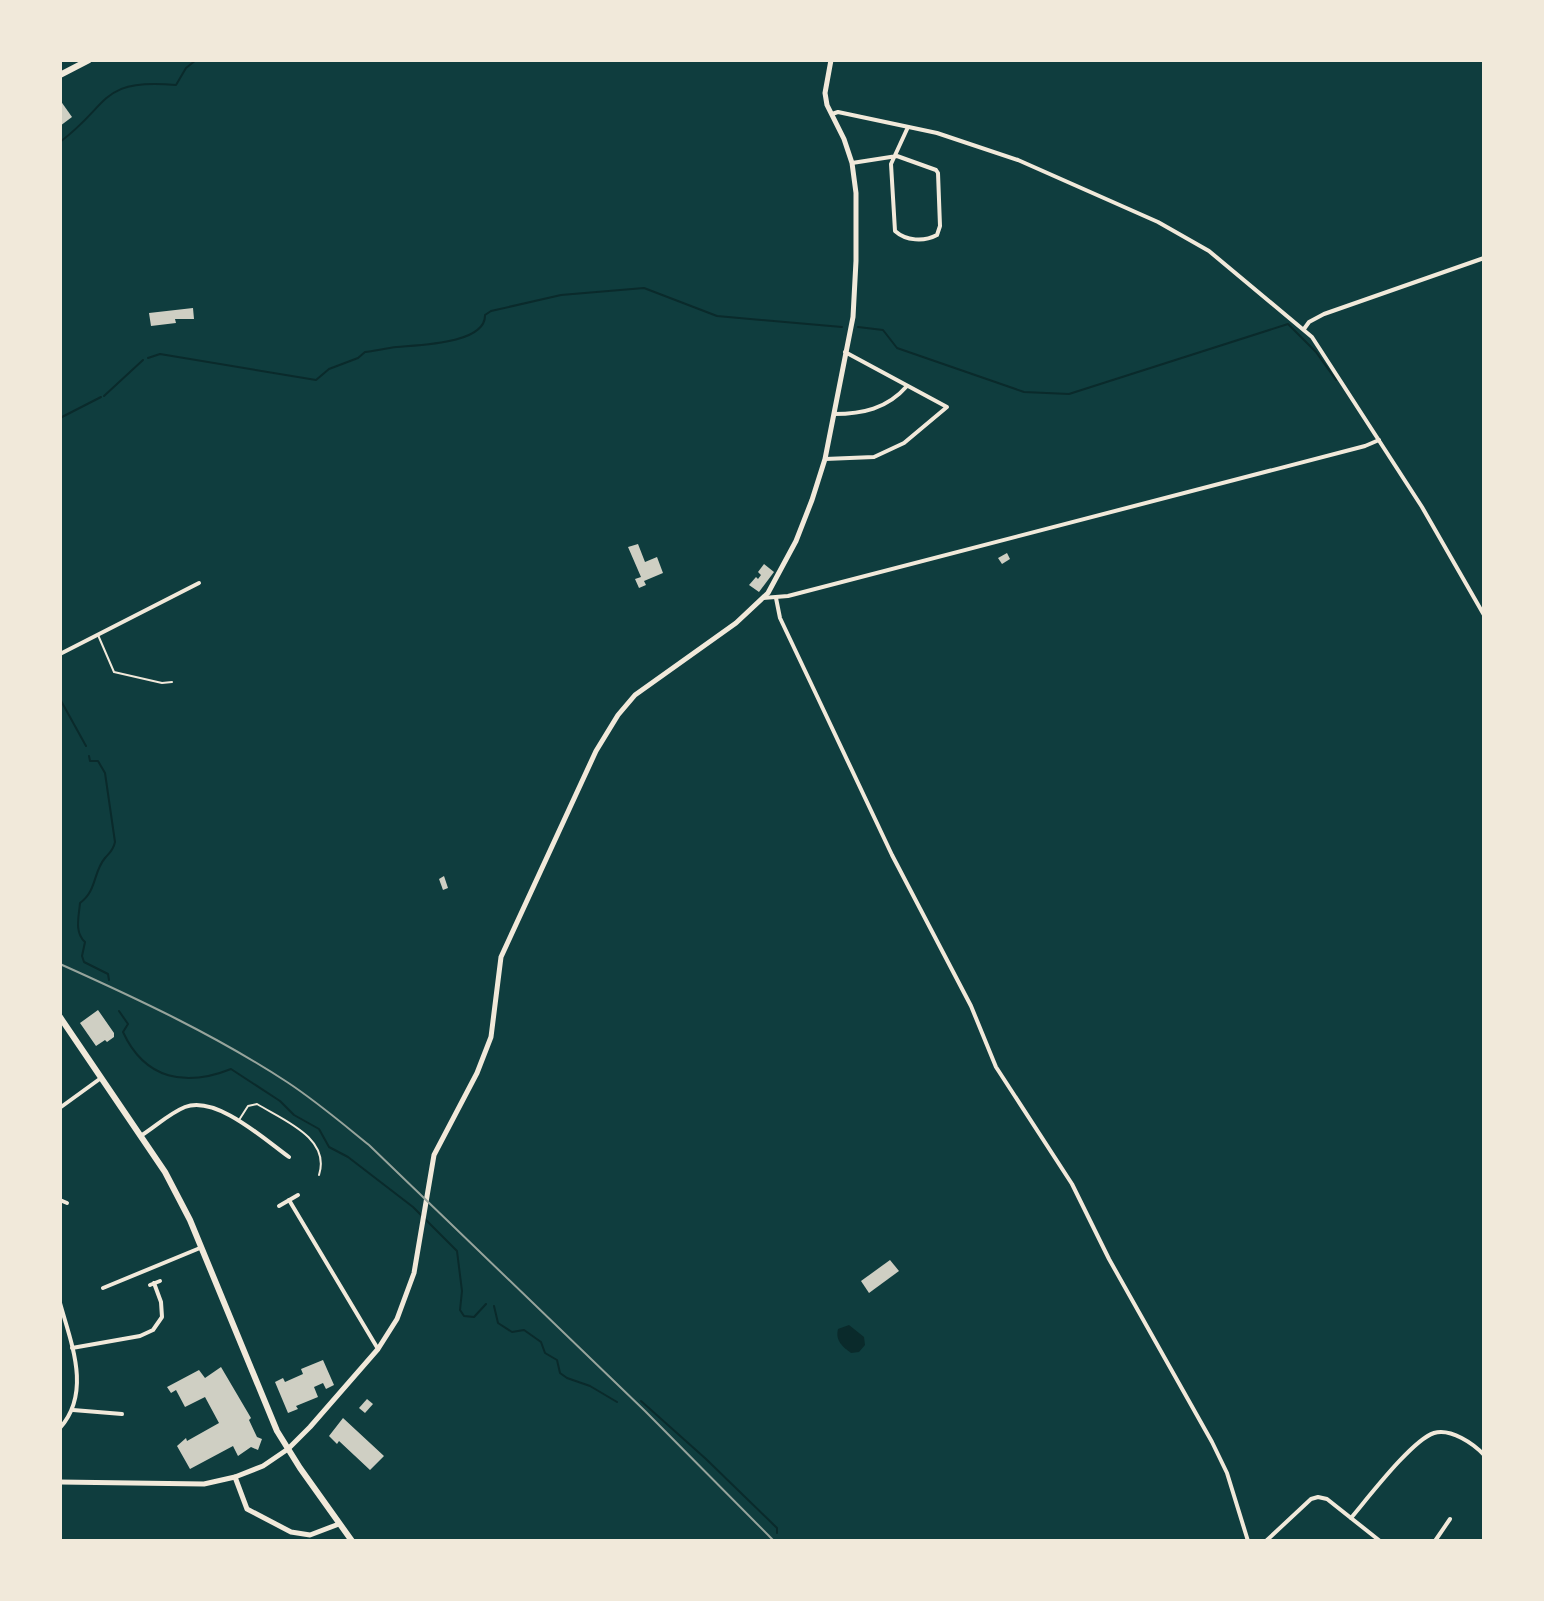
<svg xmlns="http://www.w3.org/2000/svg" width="1544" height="1601" viewBox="0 0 1544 1601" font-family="'Playfair Display',serif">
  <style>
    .water { fill: #0a2a2b }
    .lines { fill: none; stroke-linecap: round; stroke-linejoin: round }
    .stream { stroke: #0a2a2b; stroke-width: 2 }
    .building { fill: #cfcfc3 }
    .service { stroke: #f1e9da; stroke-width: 2 }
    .minor { stroke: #f1e9da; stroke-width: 4 }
    .tertiary { stroke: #f1e9da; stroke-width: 5 }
    .primary { stroke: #f1e9da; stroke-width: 6 }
    .rail { stroke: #97a49c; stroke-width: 2 }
  </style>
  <rect width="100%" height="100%" fill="#0f3d3e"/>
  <path class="water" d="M 849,1325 L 864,1337 L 865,1345 L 859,1352 L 851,1353 C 843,1347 835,1341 838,1329 Z"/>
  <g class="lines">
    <g class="stream">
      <path d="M 60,142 C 111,104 99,78 176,85 L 186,68 L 196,60"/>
      <path d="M 858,327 L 883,330 L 897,348 L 1024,392 L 1069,394 L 1288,324 L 1316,352 L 1336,380"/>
      <path d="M 148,358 L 160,354 L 316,380 L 329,369 L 358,358 L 365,352 C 375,351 386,348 397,347 C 418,345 486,344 485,315 L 491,311 L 561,295 L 644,288 L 717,316 L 842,327"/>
      <path d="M 104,396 L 143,360"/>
      <path d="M 60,418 L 101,397"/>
      <path d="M 60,699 L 86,746"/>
      <path d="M 89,756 L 90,761 L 98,761 L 105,773 L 115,842 C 113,851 110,852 105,858 C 93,872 97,891 80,903 C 79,916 74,932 85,942 L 82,956 L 84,962 L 108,974 L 109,980"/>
      <path d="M 119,1011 L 128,1024 L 123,1032 C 145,1080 186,1087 231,1069 L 280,1101 L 294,1115 L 319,1129 L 329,1147 L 348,1157 L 413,1207 L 457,1251 L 462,1291 L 460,1310 L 464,1316 L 474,1317 L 486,1304"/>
      <path d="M 494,1306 L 498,1323 L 512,1332 L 524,1330 L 541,1342 L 545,1353 L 557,1360 L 560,1373 L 567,1378 L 590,1386 L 617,1402"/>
      <path d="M 641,1401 L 706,1459 L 777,1528 L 777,1533"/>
    </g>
  </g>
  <g class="building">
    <path d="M 60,100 L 72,117 L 60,126 Z"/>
    <path d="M 193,308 L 194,319 L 175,319 L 176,323 L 151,326 L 149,313 Z"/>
    <path d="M 638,544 L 645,562 L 657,557 L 663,573 L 644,581 L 646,585 L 639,588 L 635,579 L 641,577 L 628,547 Z"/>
    <path d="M 1007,553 L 1010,559 L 1002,564 L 998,558 Z"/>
    <path d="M 764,564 L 774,572 L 759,592 L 749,585 L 756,577 L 758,579 L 761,575 L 758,572 Z"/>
    <path d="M 444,876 L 448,888 L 443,890 L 439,879 Z"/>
    <path d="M 98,1010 L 114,1033 L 114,1037 L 107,1042 L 105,1040 L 96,1046 L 80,1023 Z"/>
    <path d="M 890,1260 L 899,1271 L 869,1293 L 861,1281 Z"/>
    <path d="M 323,1360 L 334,1385 L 326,1389 L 323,1383 L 314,1387 L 318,1397 L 296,1406 L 298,1409 L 288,1413 L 275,1382 L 283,1378 L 285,1382 L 303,1374 L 301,1369 Z"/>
    <path d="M 221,1367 L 251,1418 L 249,1420 L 257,1437 L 262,1439 L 258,1450 L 251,1447 L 238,1456 L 233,1446 L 190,1469 L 177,1446 L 186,1438 L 187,1441 L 219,1423 L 205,1397 L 185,1407 L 176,1390 L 171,1393 L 167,1387 L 199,1370 L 205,1378 Z"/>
    <path d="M 367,1399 L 373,1404 L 365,1413 L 359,1408 Z"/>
    <path d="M 343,1418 L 384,1456 L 370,1470 L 339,1441 L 337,1444 L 329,1436 Z"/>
  </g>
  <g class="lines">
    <g class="service">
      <path d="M 98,635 L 114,672 L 162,683 L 172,682"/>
      <path d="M 239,1120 L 248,1106 L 257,1104 C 283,1120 331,1138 319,1175"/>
    </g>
    <g class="minor">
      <path d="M 832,114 L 838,112 L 937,133 L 1018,160 L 1158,222 L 1209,251 L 1312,337 L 1422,507 L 1484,615"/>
      <path d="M 852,163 L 897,156 L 936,170 L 938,173 L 940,226 L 937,235 C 924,242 906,241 895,231 L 891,164 L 908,127"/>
      <path d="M 1304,329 L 1309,322 L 1324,314 L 1484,258"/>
      <path d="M 834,414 C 862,414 887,409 907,386"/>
      <path d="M 825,459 L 874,457 L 904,443 L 947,407 L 845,352"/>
      <path d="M 763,598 L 788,596 L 1365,446 L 1379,440"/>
      <path d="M 776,598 L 780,618 L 816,694 L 892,855 L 971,1006 L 996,1067 L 1072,1184 L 1109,1259 L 1212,1442 L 1227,1473 L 1248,1541"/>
      <path d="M 60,654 L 199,583"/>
      <path d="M 61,1107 L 101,1078"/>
      <path d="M 142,1135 C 156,1126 170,1113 185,1107 C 216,1095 264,1139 289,1157"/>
      <path d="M 60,1200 L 67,1203"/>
      <path d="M 289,1200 L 378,1349"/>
      <path d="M 279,1206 L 298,1195"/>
      <path d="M 150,1285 L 160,1281"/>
      <path d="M 103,1288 L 200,1248"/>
      <path d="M 60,1303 C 71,1343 92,1392 60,1428"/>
      <path d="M 72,1348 L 140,1336 L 153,1330 L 162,1317 L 161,1302 L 154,1283"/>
      <path d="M 73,1410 L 122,1414"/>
      <path d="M 1351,1518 C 1368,1498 1412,1440 1434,1433 C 1451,1428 1474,1444 1484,1455"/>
      <path d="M 1266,1541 L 1311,1499 L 1318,1497 L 1327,1499 L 1380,1541"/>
      <path d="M 1435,1541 L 1450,1519"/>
    </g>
    <g class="tertiary">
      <path d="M 235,1477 L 247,1509 L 291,1532 L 310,1535 L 339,1524"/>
      <path d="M 60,1482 L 204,1484 L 235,1477 L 263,1466 L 288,1449 L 310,1427 L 378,1349 L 397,1319 L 414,1273 L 434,1155 L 477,1073 L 491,1037 L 501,957 L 596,751 L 618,715 L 635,695 L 736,623 L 768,593 L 796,541 L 812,500 L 825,459 L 853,317 L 856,261 L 856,193 L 852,163 L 844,139 L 827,105 L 825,93 L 831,60"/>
    </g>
    <g class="primary">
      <path d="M 60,75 L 89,60"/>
      <path d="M 60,1017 L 165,1172 L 190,1220 L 277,1431 L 300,1468 L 352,1541"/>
    </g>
    <path class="rail" d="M 60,964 C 138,999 215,1035 287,1082 C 316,1101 343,1124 369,1145 L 645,1411 L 774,1541"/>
  </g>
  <rect width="1544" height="1601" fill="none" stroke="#f1e9da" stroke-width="124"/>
</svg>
